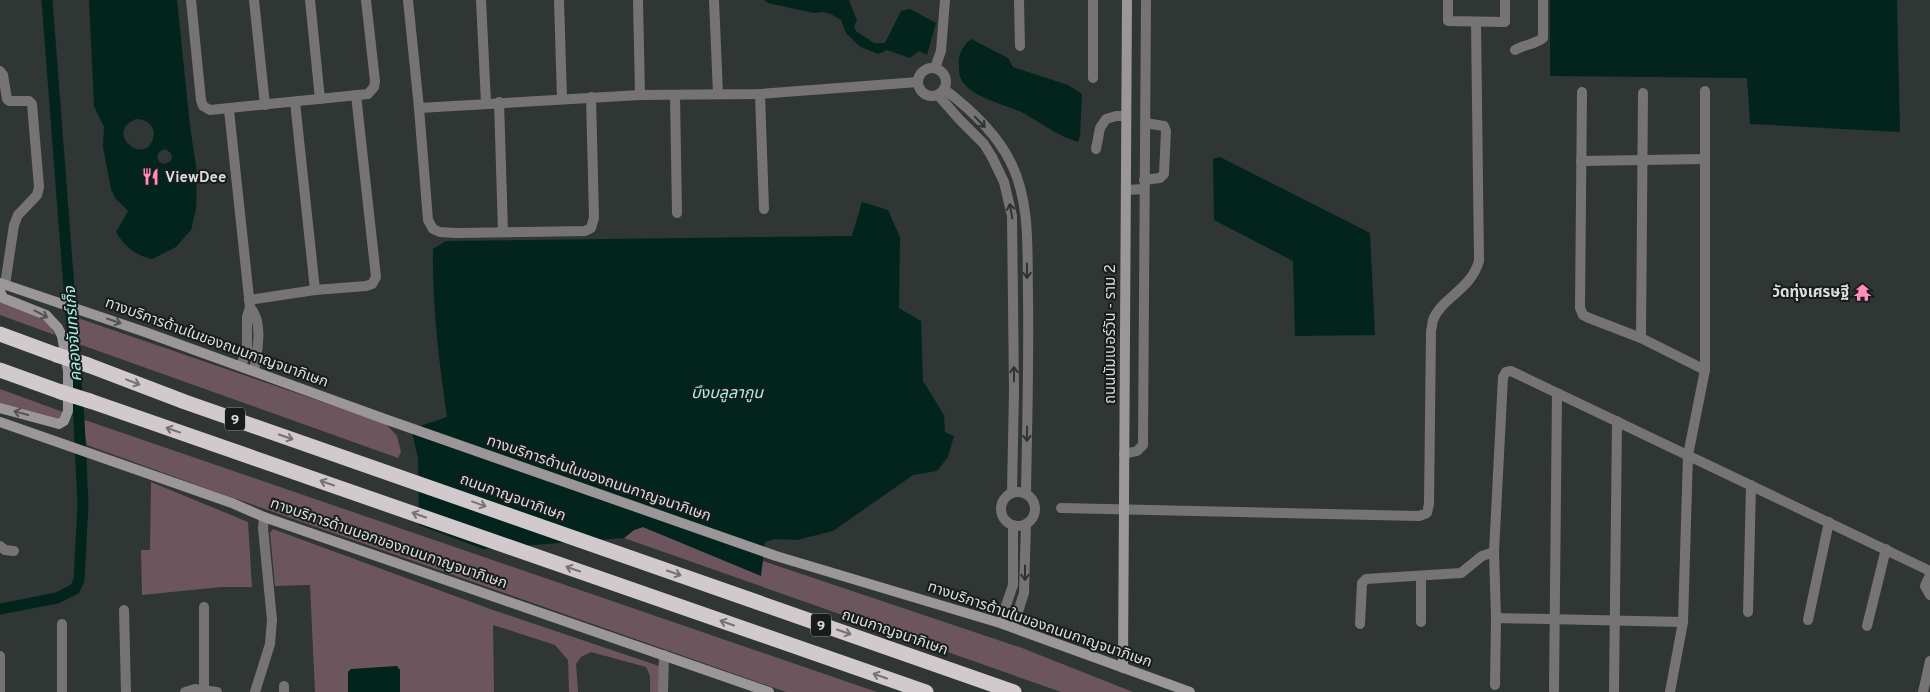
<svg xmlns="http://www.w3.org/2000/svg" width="1930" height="692" viewBox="0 0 1930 692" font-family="Overpass,'Noto Sans Thai',sans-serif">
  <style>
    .green { fill: #6d555d }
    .water { fill: #03241d; fill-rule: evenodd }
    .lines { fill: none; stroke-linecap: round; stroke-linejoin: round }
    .canal { stroke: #03241d; stroke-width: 11 }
    .street { stroke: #767374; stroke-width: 10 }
    .secondary { stroke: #9b9697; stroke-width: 10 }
    .highway { stroke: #d1c9cc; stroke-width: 15 }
    .highway-bridge { stroke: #d1c9cc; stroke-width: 15 }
    .oneway { stroke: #303232 }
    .oneway2 { stroke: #545353 }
    .oneway3 { stroke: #757274 }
    .labels { text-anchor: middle; stroke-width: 4; stroke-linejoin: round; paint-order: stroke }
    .shield { fill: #191c1c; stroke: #a0a4a4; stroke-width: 1 }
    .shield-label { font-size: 14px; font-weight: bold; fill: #dadfde }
    .poi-label { font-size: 15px; font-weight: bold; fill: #dadfde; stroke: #191c1c; text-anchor: start }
    .street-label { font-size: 15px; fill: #dadfde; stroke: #191c1c }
    .water-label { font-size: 16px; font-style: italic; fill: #a5f2e0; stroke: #191c1c }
  </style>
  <rect width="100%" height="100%" fill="#2f3634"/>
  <g class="green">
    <path d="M 0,301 C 20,313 46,310 55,335 L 0,315 Z"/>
    <path d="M 75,317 L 386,424 L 397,436 L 401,452 L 398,458 L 76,343 Z"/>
    <path d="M 0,389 L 63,412 L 61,417 L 57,420 L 0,405 Z"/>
    <path d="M 82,419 L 877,692 L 786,692 L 208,489 L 87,445 Z"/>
    <path d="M 151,482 L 248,522 L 252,587 L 221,587 L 142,595 L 141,550 L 150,550 Z"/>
    <path d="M 643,527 L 760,575 L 763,561 L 1022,648 L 1133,692 L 1061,692 L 624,538 L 634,530 Z"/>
    <path d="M 273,529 L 493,610 L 668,669 L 668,692 L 650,692 L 650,676 L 646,667 L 591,652 L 581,657 L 576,664 L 578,692 L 569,692 L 568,660 L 555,645 L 493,625 L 494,692 L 315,692 L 310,585 L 275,586 L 270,533 Z"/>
  </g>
  <g class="water">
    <path d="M 89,0 L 177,0 L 190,126 L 197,173 L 196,209 L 191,230 L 176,247 L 152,259 C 135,255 125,247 116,232 L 128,211 L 115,198 L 111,189 L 103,147 L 104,127 L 94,106 ZM 136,119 C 147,119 157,127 153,139 C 144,167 103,132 136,119 ZM 165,149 L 171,153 L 172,158 L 170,162 L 163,164 L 159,162 L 157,157 L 159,152 Z"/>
    <path d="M 764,0 L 849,0 L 857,21 L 854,26 L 856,31 L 874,43 L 885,43 L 901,11 L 910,9 L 936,23 L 927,55 L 919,51 L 910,58 L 887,50 L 878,54 L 861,47 L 856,43 L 846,33 L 841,20 L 831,14 L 823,12 L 814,13 L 768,3 Z"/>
    <path d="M 1550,0 L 1897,0 L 1900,132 L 1750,124 L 1747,78 L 1550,76 Z"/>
    <path d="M 971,39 L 1008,58 L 1013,67 L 1068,85 L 1082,94 L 1080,136 L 1078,142 C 1059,136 1043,125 1027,115 C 1008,104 969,99 960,77 C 959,74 959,69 959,66 C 957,55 963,46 971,39 Z"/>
    <path d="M 1220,157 L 1370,233 L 1375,335 L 1295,336 L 1293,261 L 1214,220 L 1213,159 Z"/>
    <path d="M 862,202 L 888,210 L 900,237 L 899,308 L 921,321 L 923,381 L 944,415 L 945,432 L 954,436 L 948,457 L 937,471 L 913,475 L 833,531 L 797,540 L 776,539 L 765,542 L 761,576 L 643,527 L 634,530 L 624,538 L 483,549 L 419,525 L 418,458 L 411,429 L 447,417 C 439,362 432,305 433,249 L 446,241 L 852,236 Z"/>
    <path d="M 397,666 L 400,670 L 400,692 L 348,692 L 348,672 L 351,669 Z"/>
  </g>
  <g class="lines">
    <path class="canal" d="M 0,609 L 57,598 L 75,589 L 79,580 L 83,504 L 79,420 L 47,0"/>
    <g class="street">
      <path d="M 191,0 L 201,100 L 203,106 L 210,110 L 368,94 L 374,87 L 375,81 L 366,0"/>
      <path d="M 254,0 L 265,105"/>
      <path d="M 310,0 L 320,99"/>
      <path d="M 408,0 L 419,108 L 640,95 L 760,94 L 918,82"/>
      <path d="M 481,0 L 486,103"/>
      <path d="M 559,0 L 562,99"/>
      <path d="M 638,0 L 640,95"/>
      <path d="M 714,0 L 718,94"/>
      <path d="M 1019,0 L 1020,46"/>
      <path d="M 1448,0 L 1448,21 L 1505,22 L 1505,0"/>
      <path d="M 1515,50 C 1525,44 1534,45 1543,38 L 1543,0"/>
      <path d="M 935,68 L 941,51 L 945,0"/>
      <circle cx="932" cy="82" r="14"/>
      <path d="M 0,71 L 3,75 L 7,99 L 9,101 L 29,101 L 32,104 L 39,187 L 37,195 L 18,215 L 14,225 L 5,285"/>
      <path d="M 1093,78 L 1093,0"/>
      <path d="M 944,89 C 969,108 996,133 1010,161 C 1031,202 1027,251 1028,296 C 1029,362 1027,427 1026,493"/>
      <path d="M 1582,92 L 1580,308 L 1583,315 L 1589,318 L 1641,338 L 1705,370"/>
      <path d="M 760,94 L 764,209"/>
      <path d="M 675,95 L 677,213"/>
      <path d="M 938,95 L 959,119 L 984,144 L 992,157 L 1004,182 L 1012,216 L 1014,391 L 1012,492"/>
      <path d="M 295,102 L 315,290"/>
      <path d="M 499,102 L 503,232"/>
      <path d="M 419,108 L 428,220 L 433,229 L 440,232 L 457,233 L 585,231 L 591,228 L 594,218 L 591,97"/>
      <path d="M 229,110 L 250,307 L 247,317 L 247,349 L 241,366"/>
      <path d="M 1096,149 L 1100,128 L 1106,119 L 1116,116 L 1126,116"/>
      <path d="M 1581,161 L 1705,159"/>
      <path d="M 1144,180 L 1160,178 L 1164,174 L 1166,131 L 1164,126 L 1145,123"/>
      <path d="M 1126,190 L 1144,189"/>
      <path d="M 249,300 L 315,290 L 366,286 L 372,284 L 376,277 L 356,95"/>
      <path d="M 250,307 C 264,323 257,351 254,371"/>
      <path d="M 1641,338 L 1643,93"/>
      <path d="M 1124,454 L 1137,451 L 1143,445 L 1146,0"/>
      <circle cx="1018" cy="509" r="17"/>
      <path d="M 1061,508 L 1419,516 L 1427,513 L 1429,504 L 1431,331 C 1432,328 1432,323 1433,320 C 1441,298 1471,290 1479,261 L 1476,22"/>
      <path d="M 0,546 L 5,550 L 14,551"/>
      <path d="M 1930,575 L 1925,586 L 1930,595"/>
      <path d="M 204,607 L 204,689"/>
      <path d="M 124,610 L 126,692"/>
      <path d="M 1748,612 L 1751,485"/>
      <path d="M 1496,618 L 1683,622"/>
      <path d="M 1808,620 L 1829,522"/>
      <path d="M 1421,622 L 1421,576"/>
      <path d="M 1000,623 L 1013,585 L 1013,525"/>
      <path d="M 62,624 L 62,692"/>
      <path d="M 1360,624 L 1362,583 L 1366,579 L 1461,573 L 1482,556 L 1494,552"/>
      <path d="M 1867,626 L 1886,549"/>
      <path d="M 1013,627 L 1024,593 L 1026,524"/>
      <path d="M 1495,685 L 1496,618 L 1494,552 L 1503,377 L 1506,372 L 1511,371 L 1930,571"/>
      <path d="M 284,686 L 284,692"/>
      <path d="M 1554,690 L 1557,393"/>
      <path d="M 0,692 L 0,656"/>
      <path d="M 185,692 L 195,689 L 217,692"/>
      <path d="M 255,692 L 270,644 L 272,620 L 263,528 L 264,517"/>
      <path d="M 663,692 L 664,655"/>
      <path d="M 1614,692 L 1617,421"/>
      <path d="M 1670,692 L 1683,622 L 1688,455 L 1705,370 L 1705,91"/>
      <path d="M 1923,692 L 1930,661"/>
    </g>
    <g class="secondary">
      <path d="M 0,283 L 145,332 L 382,418 L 776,556 L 1000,623 L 1190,692"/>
      <path d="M 0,291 L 3,298 L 46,315 L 58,328 L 62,336 L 68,371 L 68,411 L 64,421 L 59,424 L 0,408"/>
      <path d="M 0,422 L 232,503 L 264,517 L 769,692"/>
      <path d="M 1123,668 L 1127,0"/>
    </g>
    <g class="highway">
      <path d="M 0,334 L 57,355"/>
      <path d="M 88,365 L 185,402 L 1014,692"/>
      <path d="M 0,370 L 61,392"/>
      <path d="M 90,401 L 926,692"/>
    </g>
    <g class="highway-bridge">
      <path d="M 57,355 L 88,365"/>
      <path d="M 61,392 L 90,401"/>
    </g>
  </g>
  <defs><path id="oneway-shaft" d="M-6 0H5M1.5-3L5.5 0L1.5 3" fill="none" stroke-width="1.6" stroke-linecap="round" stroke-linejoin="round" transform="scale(1.25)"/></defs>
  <g class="oneway">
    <use href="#oneway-shaft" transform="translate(980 122) rotate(46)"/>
    <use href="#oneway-shaft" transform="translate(1011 211) rotate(-100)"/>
    <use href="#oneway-shaft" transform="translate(1027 271) rotate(89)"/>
    <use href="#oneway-shaft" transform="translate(1014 374) rotate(-90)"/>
    <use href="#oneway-shaft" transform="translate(1027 434) rotate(91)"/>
    <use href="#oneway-shaft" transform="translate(1025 573) rotate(90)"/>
  </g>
  <g class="oneway2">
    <use href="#oneway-shaft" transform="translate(41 314) rotate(28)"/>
    <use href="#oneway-shaft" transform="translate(114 321) rotate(19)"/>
    <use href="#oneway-shaft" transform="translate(21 413) rotate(-165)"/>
  </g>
  <g class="oneway3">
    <use href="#oneway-shaft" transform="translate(133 382) rotate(21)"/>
    <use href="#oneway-shaft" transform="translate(173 430) rotate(-161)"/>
    <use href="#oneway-shaft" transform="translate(286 437) rotate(19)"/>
    <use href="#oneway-shaft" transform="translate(327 483) rotate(-161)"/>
    <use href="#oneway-shaft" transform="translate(479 504) rotate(20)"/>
    <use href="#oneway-shaft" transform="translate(419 515) rotate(-161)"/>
    <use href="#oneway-shaft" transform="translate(573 569) rotate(-161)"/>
    <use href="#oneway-shaft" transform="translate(674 573) rotate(19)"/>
    <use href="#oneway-shaft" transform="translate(727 623) rotate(-161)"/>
    <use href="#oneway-shaft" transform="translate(844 632) rotate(19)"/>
    <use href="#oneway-shaft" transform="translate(880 676) rotate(-161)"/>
  </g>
  <defs>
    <symbol id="restaurant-bare" viewBox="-9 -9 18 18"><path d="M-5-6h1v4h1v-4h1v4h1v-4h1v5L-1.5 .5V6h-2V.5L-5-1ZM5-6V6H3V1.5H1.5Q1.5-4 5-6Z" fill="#fe8ebc" stroke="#191c1c" stroke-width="2.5" paint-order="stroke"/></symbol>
    <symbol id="temple-bare" viewBox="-9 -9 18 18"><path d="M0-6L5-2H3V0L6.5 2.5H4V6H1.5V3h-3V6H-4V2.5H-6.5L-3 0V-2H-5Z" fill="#fe8ebc" stroke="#191c1c" stroke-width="2.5" paint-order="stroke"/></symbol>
  </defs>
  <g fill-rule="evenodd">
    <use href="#restaurant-bare" x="138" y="164" width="25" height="25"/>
    <use href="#temple-bare" x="1850" y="280" width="25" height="25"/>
  </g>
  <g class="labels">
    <g class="shield">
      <rect x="225" y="407.5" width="20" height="23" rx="4"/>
      <rect x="811" y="613.5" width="20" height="23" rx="4"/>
    </g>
    <g class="shield-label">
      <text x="235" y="424">9</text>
      <text x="821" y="630">9</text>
    </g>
    <g class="poi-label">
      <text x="165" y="182">ViewDee</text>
      <text x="1849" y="297" text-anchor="end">วัดทุ่งเศรษฐี</text>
    </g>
    <g class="street-label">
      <text transform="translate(1110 334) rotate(-90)" y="5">ถนนนัมเบอร์วัน - ราม 2</text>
      <text transform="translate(217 342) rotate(20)" y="5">ทางบริการด้านในของถนนกาญจนาภิเษก</text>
      <text transform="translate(599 478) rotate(19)" y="5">ทางบริการด้านในของถนนกาญจนาภิเษก</text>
      <text transform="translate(513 497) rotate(20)" y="5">ถนนกาญจนาภิเษก</text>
      <text transform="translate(389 543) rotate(19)" y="5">ทางบริการด้านนอกของถนนกาญจนาภิเษก</text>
      <text transform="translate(1040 624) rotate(19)" y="5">ทางบริการด้านในของถนนกาญจนาภิเษก</text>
      <text transform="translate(895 632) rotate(19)" y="5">ถนนกาญจนาภิเษก</text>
    </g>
    <g class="water-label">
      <text transform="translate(72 334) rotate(-94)" y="6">คลองจันทร์เก็จ</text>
      <text x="727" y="398">บึงบลูลากูน</text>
    </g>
  </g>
</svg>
